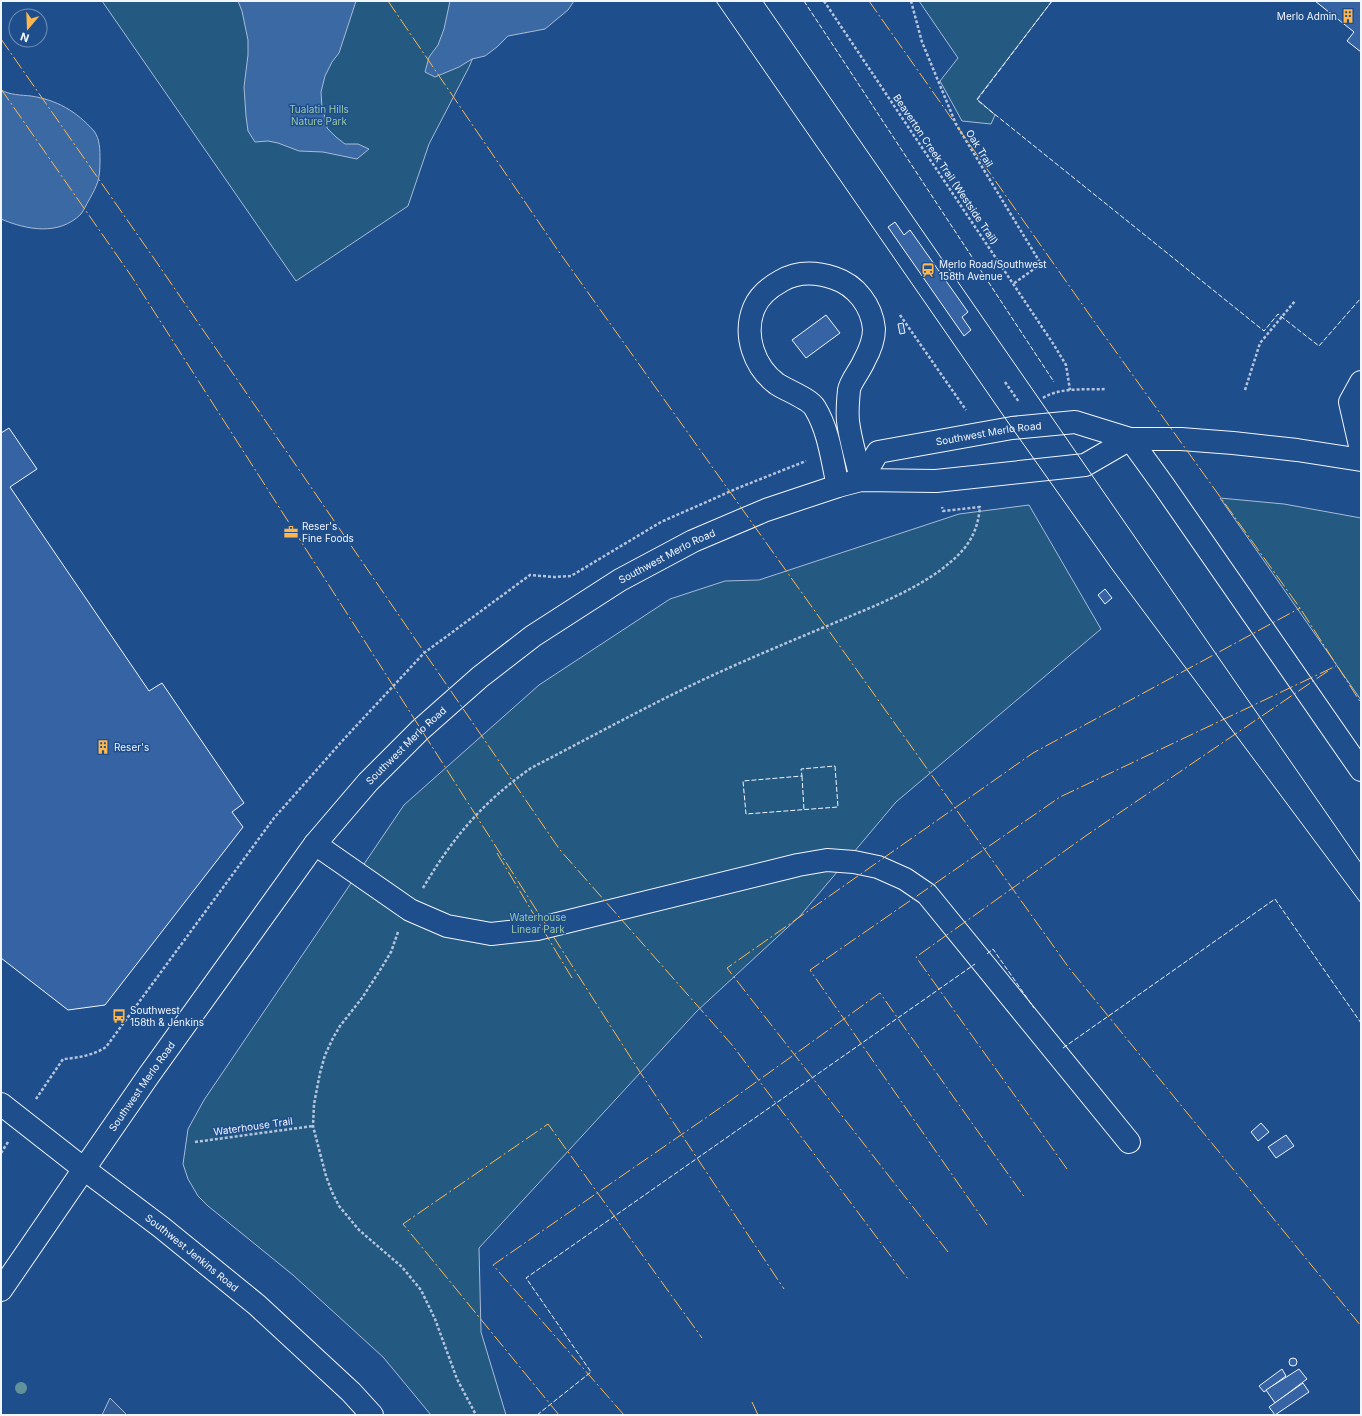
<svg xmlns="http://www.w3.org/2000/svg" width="1362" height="1416" viewBox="0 0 1362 1416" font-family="Inter,sans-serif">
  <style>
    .green { fill: #245a82; stroke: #a8bbd7 }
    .parking { fill: #305b95; stroke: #a8bbd7 }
    .water { fill: #3b69a3; stroke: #a8bbd7 }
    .building { fill: #3563a3; stroke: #f2f6ff }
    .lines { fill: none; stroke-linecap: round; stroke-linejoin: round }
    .minor-casing { stroke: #f2f6ff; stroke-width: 24 }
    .major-casing { stroke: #f2f6ff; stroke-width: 24 }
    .path { stroke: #b3c4dc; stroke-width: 2.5; stroke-dasharray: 3 2; stroke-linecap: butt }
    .minor { stroke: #1f4e8c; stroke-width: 22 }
    .major { stroke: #1f4e8c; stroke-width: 22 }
    .tram { stroke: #f2f6ff; stroke-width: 1 }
    .fence { stroke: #f2f6ff; stroke-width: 1; stroke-dasharray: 5 2; stroke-linecap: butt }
    .power { stroke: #ffb74d; stroke-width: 1; stroke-dasharray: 14 3 2 3; stroke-linecap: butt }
    .tree { fill: #61919a }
    .labels { text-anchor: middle; stroke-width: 3; stroke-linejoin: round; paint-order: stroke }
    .poi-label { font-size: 10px; fill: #f2f6ff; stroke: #1f4e8c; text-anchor: start }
    .park-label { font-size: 10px; fill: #97c8a6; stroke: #1f4e8c }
    .street-label { font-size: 10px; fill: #f2f6ff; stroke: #1f4e8c }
  </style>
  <rect width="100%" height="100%" fill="#1f4e8c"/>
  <g class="green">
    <path d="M 102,1 L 496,1 L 484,32 L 469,67 L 429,144 L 408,206 L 296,281 Z"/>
    <path d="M 919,1 L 1052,1 L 977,99 L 995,115 L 991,124 L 962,121 L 940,81 L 958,58 Z"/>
    <path d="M 1220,498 L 1284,504 L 1361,518 L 1361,700 Z"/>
    <path d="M 1029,505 L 1101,629 L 896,802 L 800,916 L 697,1011 L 479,1248 L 481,1332 L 506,1415 L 431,1415 L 383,1357 L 293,1275 L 208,1206 L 198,1196 L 188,1179 L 183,1164 L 188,1129 L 204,1100 L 404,805 L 539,685 L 670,599 L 725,581 L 759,580 L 959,514 Z"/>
  </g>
  <path class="parking" d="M 110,1398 L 127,1415 L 102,1415 Z"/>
  <g class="water">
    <path d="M 238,1 L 356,1 L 339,53 L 332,62 L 325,76 L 321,92 L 322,108 L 327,123 L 327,128 L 336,137 L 345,144 L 358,144 L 369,149 L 357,159 L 323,152 L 299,151 L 278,143 L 268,141 L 255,142 L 248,131 L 246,116 L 244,87 L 248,55 L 248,40 L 242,11 Z"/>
    <path d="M 450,1 L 574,1 L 568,10 L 545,29 L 508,36 L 497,47 L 485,56 L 472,59 L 459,67 L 435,77 L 425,72 L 429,57 L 438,45 L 444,29 Z"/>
    <path d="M 1,90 C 10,95 21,95 31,96 C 57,100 76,111 94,131 C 100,139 100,150 100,160 C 100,179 98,184 89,200 C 86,205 84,210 81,214 C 59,236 27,230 1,219 Z"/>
  </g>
  <g class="building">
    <path d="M 1315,1 L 1361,1 L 1361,52 L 1347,41 L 1354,32 Z"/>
    <path d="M 895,222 L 904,235 L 910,230 L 968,312 L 962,317 L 971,330 L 964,336 L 888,227 Z"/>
    <path d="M 826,315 L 840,333 L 806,358 L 792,340 Z"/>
    <path d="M 903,323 L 905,333 L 900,334 L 898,324 Z"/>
    <path d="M 9,428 L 37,469 L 10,487 L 149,691 L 162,683 L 244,803 L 232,812 L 243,827 L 105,1005 L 68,1010 L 1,958 L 1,433 Z"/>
    <path d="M 1105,589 L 1112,598 L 1105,604 L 1098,595 Z"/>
    <path d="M 1261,1123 L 1269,1132 L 1258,1141 L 1251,1132 Z"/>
    <path d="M 1286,1135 L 1294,1146 L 1276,1158 L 1268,1147 Z"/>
    <circle cx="1293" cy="1362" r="4"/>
    <path d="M 1282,1369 L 1286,1376 L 1264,1392 L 1259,1386 Z"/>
    <path d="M 1299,1369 L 1307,1379 L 1275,1403 L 1266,1390 Z"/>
    <path d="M 1303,1383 L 1309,1392 L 1275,1415 L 1269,1407 Z"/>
  </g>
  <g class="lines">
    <defs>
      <g id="minor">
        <path d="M 1361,382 L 1350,402 L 1361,450"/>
        <path d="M 1130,439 L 1164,486 L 1361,770"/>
        <path id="s1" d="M 861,480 L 878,452 L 1012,428 L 1075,422 L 1130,439 L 1181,439 L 1233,443 L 1297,450 L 1361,460"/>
        <path d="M 838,486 C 832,460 829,431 815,408 C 810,399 786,390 777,384 C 754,367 743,335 754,308 C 759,296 770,287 781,281 C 798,271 816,272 834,278 C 856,285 872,306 874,329 C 874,340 869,352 864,361 C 861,369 850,382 849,390 C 848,400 847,411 848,421 C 850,440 857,460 861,480"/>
        <path d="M 315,844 L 410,910 L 447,926 L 491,934 L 537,929 L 798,865 L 827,860 L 854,862 L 878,867 L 905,879 L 927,894 L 1129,1142"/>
        <path id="s2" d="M 84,1169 L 149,1075 L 315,844 L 368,782 L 420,730 L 480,677 L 533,636 L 620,580 L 693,541 L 766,510 L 838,486 L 861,480 L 936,481 L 1085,465 L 1130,439"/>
      </g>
      <g id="major">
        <path id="s3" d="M 1,1104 L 84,1169 L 161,1227 L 257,1305 L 351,1392 L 372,1415"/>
        <path d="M 1,1290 L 84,1169"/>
      </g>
    </defs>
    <use href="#minor" class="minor-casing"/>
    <use href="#major" class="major-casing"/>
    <g class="path">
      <path d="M 824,1 L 1054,345 L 1066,365 L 1070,390"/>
      <path d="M 911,1 L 922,42 L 956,124 L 1041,264 L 1013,284"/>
      <path d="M 900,315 L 966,410"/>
      <path d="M 1005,382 L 1019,402"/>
      <path d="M 1245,390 L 1260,343 L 1295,301"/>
      <path d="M 1043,398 C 1060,387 1085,390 1105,389"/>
      <path d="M 423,888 C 453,837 483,802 531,768 C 597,734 663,697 731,667 C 767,651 803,636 839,621 C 874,606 911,592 942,569 C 965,551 977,537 980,507 L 943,511 L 942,507"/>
      <path d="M 398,932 L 391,952 L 382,967 L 362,998 L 340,1026 L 333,1038 L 325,1055 L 320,1073 L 314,1104 L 313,1126 L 326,1176 L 332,1192 L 339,1206 L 359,1230 L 402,1267 L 421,1290 L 435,1319 L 457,1379 L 476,1415"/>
      <path d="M 36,1099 L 63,1059 C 78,1058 94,1055 106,1047 L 274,818 L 344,739 L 424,653 L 530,575 L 554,577 L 571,576 L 661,522 L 738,488 L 806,461"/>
      <path d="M 195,1142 L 313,1126"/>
      <path d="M 1,1153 L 8,1142"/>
    </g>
    <use href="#minor" class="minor"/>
    <use href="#major" class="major"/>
    <g class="tram">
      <path d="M 716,1 L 1012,428 L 1112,569 L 1361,903"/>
      <path d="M 763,1 L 1361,863"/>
    </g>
    <g class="fence">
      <path d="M 804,1 L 1054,382"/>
      <path d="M 1052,1 L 977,100 L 1264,331 L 1278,314 L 1319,346 L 1361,298"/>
      <path d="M 835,766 L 838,807 L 746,814 L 743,781 L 802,776 L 801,769 Z"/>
      <path d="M 802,776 L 804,810"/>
      <path d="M 987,954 L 993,949 L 1034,1008"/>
      <path d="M 1063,1048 L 1275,899 L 1361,1023"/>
      <path d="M 537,1415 L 591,1372 L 526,1278 L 975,964"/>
    </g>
    <g class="power">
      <path d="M 388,1 L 557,249 L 1069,968 L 1361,1326"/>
      <path d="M 869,1 L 1096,324 L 1300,608 L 1361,703"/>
      <path d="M 1,39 L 153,257 L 560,850 L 733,1046 L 908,1279"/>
      <path d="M 1,89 L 132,277 L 638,1069 L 784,1289"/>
      <path d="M 497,853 L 572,978"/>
      <path d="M 1067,1169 L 916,957 L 1087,835 L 1328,671"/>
      <path d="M 987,1225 L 810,970 L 1060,797 L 1336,666"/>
      <path d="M 948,1252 L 727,968 L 1033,753 L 1300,608"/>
      <path d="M 752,1402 L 758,1415"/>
      <path d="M 559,1415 L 403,1224 L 548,1124 L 702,1338"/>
      <path d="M 624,1415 L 493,1265 L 720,1108 L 880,993 L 1025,1198"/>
    </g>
  </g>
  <circle class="tree" cx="21" cy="1388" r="6"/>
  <defs>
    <symbol id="building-bare" viewBox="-9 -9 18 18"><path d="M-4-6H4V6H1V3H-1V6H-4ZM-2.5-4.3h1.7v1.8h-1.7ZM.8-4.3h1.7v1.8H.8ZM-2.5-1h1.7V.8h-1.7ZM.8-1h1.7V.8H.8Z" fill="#ffb74d" stroke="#1f4e8c" stroke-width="2.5" paint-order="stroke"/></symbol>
    <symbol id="station-bare" viewBox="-9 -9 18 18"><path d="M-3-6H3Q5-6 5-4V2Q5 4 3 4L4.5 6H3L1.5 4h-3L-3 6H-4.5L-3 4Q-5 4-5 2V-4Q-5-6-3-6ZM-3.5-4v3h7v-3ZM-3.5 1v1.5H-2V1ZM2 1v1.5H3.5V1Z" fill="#ffb74d" stroke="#1f4e8c" stroke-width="2.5" paint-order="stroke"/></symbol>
    <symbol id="office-bare" viewBox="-9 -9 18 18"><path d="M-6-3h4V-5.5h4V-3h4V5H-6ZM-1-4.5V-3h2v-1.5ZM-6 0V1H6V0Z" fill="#ffb74d" stroke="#1f4e8c" stroke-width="2.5" paint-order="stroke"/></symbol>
    <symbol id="bus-bare" viewBox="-9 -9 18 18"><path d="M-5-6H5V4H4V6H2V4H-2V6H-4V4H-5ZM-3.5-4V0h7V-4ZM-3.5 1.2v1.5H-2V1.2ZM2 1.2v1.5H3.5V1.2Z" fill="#ffb74d" stroke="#1f4e8c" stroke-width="2.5" paint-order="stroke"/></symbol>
  </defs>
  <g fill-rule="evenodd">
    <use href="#building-bare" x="1338" y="6" width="20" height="20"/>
    <use href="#station-bare" x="918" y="260" width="20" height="20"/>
    <use href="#office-bare" x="281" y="522" width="20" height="20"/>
    <use href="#building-bare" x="93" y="737" width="20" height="20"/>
    <use href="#bus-bare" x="109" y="1006" width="20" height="20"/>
  </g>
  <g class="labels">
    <g class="poi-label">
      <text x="1337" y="20" text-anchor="end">Merlo Admin</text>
      <text x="939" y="268">Merlo Road/Southwest<tspan x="939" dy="12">158th Avenue</tspan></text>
      <text x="302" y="530">Reser's<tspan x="302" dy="12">Fine Foods</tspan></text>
      <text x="114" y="751">Reser's</text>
      <text x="130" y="1014">Southwest<tspan x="130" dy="12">158th &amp; Jenkins</tspan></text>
    </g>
    <g class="park-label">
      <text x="319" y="113">Tualatin Hills<tspan x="319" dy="12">Nature Park</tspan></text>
      <text x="538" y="921">Waterhouse<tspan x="538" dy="12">Linear Park</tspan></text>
    </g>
    <g class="street-label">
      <text transform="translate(980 148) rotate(58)" y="4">Oak Trail</text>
      <text transform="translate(946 169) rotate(56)" y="4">Beaverton Creek Trail (Westside Trail)</text>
      <text dy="4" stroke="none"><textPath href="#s1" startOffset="145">Southwest Merlo Road</textPath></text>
      <text dy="4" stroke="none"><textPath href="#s2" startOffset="857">Southwest Merlo Road</textPath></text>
      <text dy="4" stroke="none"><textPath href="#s2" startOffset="533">Southwest Merlo Road</textPath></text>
      <text dy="4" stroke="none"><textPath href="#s2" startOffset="101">Southwest Merlo Road</textPath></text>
      <text transform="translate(253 1126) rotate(-8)" y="4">Waterhouse Trail</text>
      <text dy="4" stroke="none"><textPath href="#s3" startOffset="242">Southwest Jenkins Road</textPath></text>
    </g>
  </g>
  <rect width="1362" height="1416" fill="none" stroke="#f2f6ff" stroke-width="4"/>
  <g transform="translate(28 28) rotate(199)"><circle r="19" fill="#1f4e8c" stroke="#7391ba"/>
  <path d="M0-3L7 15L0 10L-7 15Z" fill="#ffb74d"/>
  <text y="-6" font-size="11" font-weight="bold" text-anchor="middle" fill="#f2f6ff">N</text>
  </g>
</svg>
